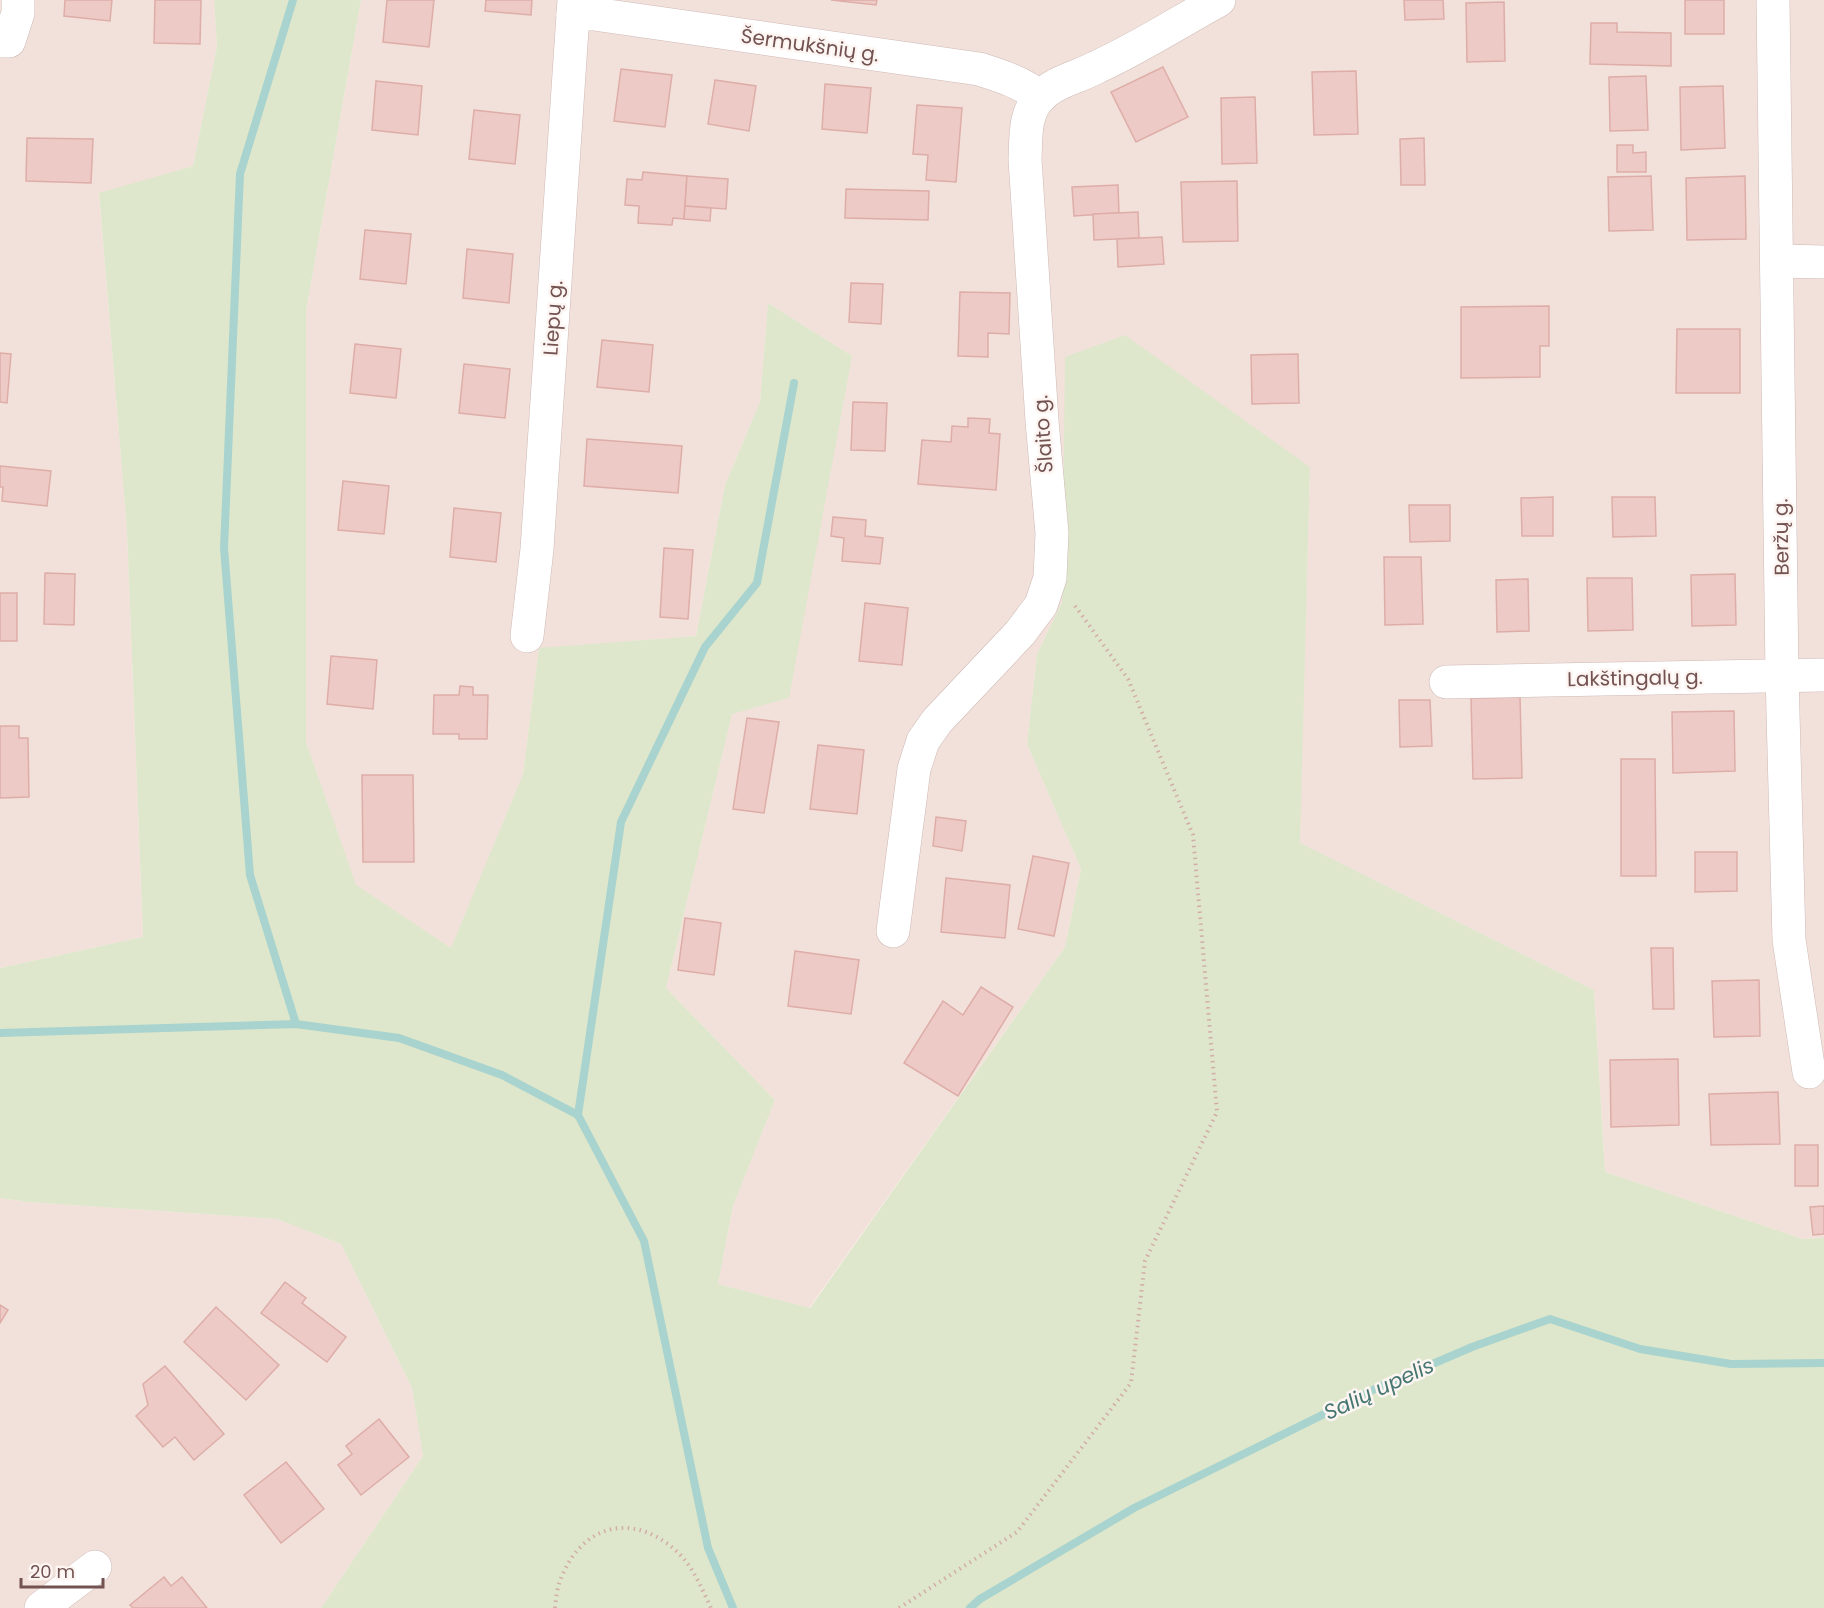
<svg xmlns="http://www.w3.org/2000/svg" width="1824" height="1608" viewBox="0 0 1824 1608" font-family="Poppins,sans-serif">
  <style>
    .residential { fill: #f2e1da }
    .green { fill: #dee7cb }
    .lines { fill: none; stroke-linecap: round; stroke-linejoin: round }
    .stream { stroke: #a9d3ce; stroke-width: 8 }
    .building { fill: #edcac6; stroke: #deada8; stroke-width: 1.5 }
    .street-casing { stroke: #ceb9b5; stroke-width: 34 }
    .path { stroke: #d2ada8; stroke-width: 4; stroke-dasharray: 1.5 4.5; stroke-linecap: butt }
    .street { stroke: #fff; stroke-width: 33 }
    .labels { text-anchor: middle; stroke-width: 5; stroke-linejoin: round; paint-order: stroke }
    .street-label { font-size: 20px; fill: #735351; stroke: #fdf5f2 }
    .water-label { font-size: 21px; font-style: italic; fill: #467671; stroke: #fdf5f2 }
  </style>
  <rect width="100%" height="100%" fill="#fbf0eb"/>
  <g class="residential">
    <path d="M 0,0 L 214,0 L 217,46 L 193,166 L 99,194 L 127,531 L 143,937 L 0,968 Z"/>
    <path d="M 361,0 L 1824,0 L 1824,1238 L 1803,1239 L 1605,1172 L 1594,990 L 1299,843 L 1310,467 L 1063,588 L 1062,602 L 1037,654 L 1027,744 L 1081,869 L 1065,947 L 809,1308 L 718,1284 L 733,1206 L 775,1100 L 666,988 L 732,713 L 852,356 L 768,303 L 760,402 L 725,485 L 696,636 L 539,649 L 523,774 L 452,949 L 355,885 L 306,742 L 306,311 Z"/>
    <path d="M 0,1198 L 28,1202 L 277,1219 L 341,1244 L 412,1388 L 423,1456 L 321,1608 L 0,1608 Z"/>
  </g>
  <path class="green" d="M 214,0 L 361,0 L 306,311 L 306,742 L 356,885 L 451,948 L 523,774 L 539,648 L 696,636 L 725,485 L 760,402 L 768,303 L 852,356 L 789,698 L 732,714 L 666,988 L 775,1100 L 733,1206 L 718,1284 L 810,1308 L 1065,947 L 1081,869 L 1027,744 L 1037,654 L 1062,602 L 1065,357 L 1125,335 L 1310,467 L 1300,843 L 1594,990 L 1605,1172 L 1803,1239 L 1824,1238 L 1824,1608 L 321,1608 L 423,1456 L 412,1388 L 341,1244 L 277,1219 L 28,1202 L 0,1198 L 0,968 L 143,937 L 127,531 L 99,193 L 193,166 L 217,46 Z"/>
  <g class="lines">
    <g class="stream">
      <path d="M 293,0 L 240,174 L 224,548 L 250,875 L 296,1024"/>
      <path d="M 0,1033 L 296,1024 L 399,1038 L 502,1075 L 578,1115 L 644,1241 L 708,1548 L 733,1608"/>
      <path d="M 578,1115 L 621,822 L 705,647 L 757,583 L 794,383"/>
      <path d="M 970,1608 L 980,1599 L 1134,1508 L 1379,1387 L 1472,1347 L 1550,1319 L 1640,1349 L 1731,1364 L 1824,1363"/>
    </g>
  </g>
  <g class="building">
    <path d="M 65,0 L 112,0 L 110,21 L 64,16 Z"/>
    <path d="M 155,0 L 201,0 L 200,44 L 154,43 Z"/>
    <path d="M 387,0 L 434,0 L 429,47 L 383,42 Z"/>
    <path d="M 486,0 L 532,0 L 531,15 L 485,11 Z"/>
    <path d="M 831,0 L 877,0 L 876,5 Z"/>
    <path d="M 1404,0 L 1443,0 L 1444,19 L 1405,20 Z"/>
    <rect x="1685" y="0" width="39" height="34"/>
    <path d="M 1504,2 L 1505,61 L 1467,62 L 1466,3 Z"/>
    <path d="M 1591,23 L 1617,23 L 1617,32 L 1671,33 L 1671,66 L 1590,64 Z"/>
    <path d="M 1163,67 L 1188,117 L 1136,142 L 1111,92 Z"/>
    <path d="M 621,69 L 672,75 L 665,127 L 614,121 Z"/>
    <path d="M 1356,71 L 1358,134 L 1314,135 L 1312,72 Z"/>
    <path d="M 1646,76 L 1648,130 L 1610,131 L 1609,77 Z"/>
    <path d="M 715,80 L 756,86 L 749,131 L 708,124 Z"/>
    <path d="M 376,81 L 422,86 L 418,135 L 372,130 Z"/>
    <path d="M 825,84 L 871,88 L 867,133 L 822,129 Z"/>
    <path d="M 1723,86 L 1725,148 L 1681,150 L 1680,87 Z"/>
    <path d="M 1255,97 L 1257,163 L 1222,164 L 1221,98 Z"/>
    <path d="M 917,105 L 962,108 L 956,182 L 926,180 L 928,155 L 913,154 Z"/>
    <path d="M 474,110 L 520,115 L 515,164 L 469,159 Z"/>
    <path d="M 27,138 L 93,139 L 91,183 L 26,181 Z"/>
    <path d="M 1424,138 L 1425,185 L 1401,185 L 1400,139 Z"/>
    <path d="M 1617,145 L 1633,145 L 1633,153 L 1646,152 L 1646,172 L 1617,172 Z"/>
    <path d="M 643,172 L 687,176 L 684,219 L 673,218 L 672,225 L 638,223 L 639,206 L 625,205 L 627,179 L 642,180 Z"/>
    <path d="M 687,176 L 728,179 L 726,209 L 685,206 Z"/>
    <path d="M 1651,176 L 1653,230 L 1609,231 L 1608,177 Z"/>
    <path d="M 1745,176 L 1746,239 L 1687,240 L 1686,178 Z"/>
    <path d="M 1237,181 L 1238,241 L 1183,242 L 1181,182 Z"/>
    <path d="M 1118,185 L 1119,213 L 1074,216 L 1072,187 Z"/>
    <path d="M 846,189 L 929,191 L 928,220 L 845,218 Z"/>
    <path d="M 685,206 L 711,208 L 710,221 L 684,219 Z"/>
    <path d="M 1138,212 L 1139,238 L 1094,240 L 1093,214 Z"/>
    <path d="M 365,230 L 411,234 L 406,284 L 360,279 Z"/>
    <path d="M 1162,237 L 1164,264 L 1118,267 L 1117,239 Z"/>
    <path d="M 467,249 L 513,254 L 509,303 L 463,298 Z"/>
    <path d="M 851,283 L 883,284 L 881,324 L 849,322 Z"/>
    <path d="M 960,292 L 1010,293 L 1009,334 L 988,333 L 988,357 L 958,356 Z"/>
    <path d="M 1549,306 L 1549,346 L 1540,346 L 1540,377 L 1461,378 L 1461,307 Z"/>
    <path d="M 1677,329 L 1740,329 L 1740,393 L 1676,393 Z"/>
    <path d="M 602,340 L 653,345 L 649,392 L 597,387 Z"/>
    <path d="M 355,344 L 401,349 L 396,398 L 350,393 Z"/>
    <path d="M 0,353 L 11,354 L 7,403 L 0,402 Z"/>
    <path d="M 1298,354 L 1299,403 L 1252,404 L 1251,355 Z"/>
    <path d="M 464,364 L 510,369 L 505,418 L 459,413 Z"/>
    <path d="M 853,402 L 887,403 L 885,451 L 851,450 Z"/>
    <path d="M 968,418 L 990,419 L 989,433 L 1000,434 L 996,490 L 918,484 L 922,440 L 951,442 L 952,426 L 968,427 Z"/>
    <path d="M 587,439 L 682,446 L 678,493 L 584,486 Z"/>
    <path d="M 0,466 L 51,471 L 47,506 L 2,501 L 3,487 L 0,487 Z"/>
    <path d="M 343,481 L 389,486 L 384,534 L 338,530 Z"/>
    <path d="M 1553,497 L 1553,536 L 1522,536 L 1521,498 Z"/>
    <path d="M 1612,497 L 1655,497 L 1656,536 L 1613,537 Z"/>
    <path d="M 1409,505 L 1450,505 L 1450,541 L 1410,542 Z"/>
    <path d="M 454,508 L 501,513 L 496,562 L 450,557 Z"/>
    <path d="M 833,517 L 866,520 L 865,536 L 883,538 L 880,564 L 842,561 L 844,538 L 831,536 Z"/>
    <path d="M 664,548 L 693,550 L 688,619 L 660,617 Z"/>
    <path d="M 1384,557 L 1421,557 L 1423,624 L 1385,625 Z"/>
    <path d="M 45,573 L 75,574 L 74,625 L 44,624 Z"/>
    <path d="M 1735,574 L 1736,625 L 1692,626 L 1691,575 Z"/>
    <path d="M 1587,578 L 1632,578 L 1633,630 L 1588,631 Z"/>
    <path d="M 1528,579 L 1529,631 L 1497,632 L 1496,580 Z"/>
    <rect x="0" y="593" width="17" height="48"/>
    <path d="M 865,603 L 908,608 L 902,665 L 859,661 Z"/>
    <path d="M 331,656 L 377,660 L 373,709 L 327,704 Z"/>
    <path d="M 460,686 L 473,687 L 473,695 L 488,695 L 487,739 L 459,739 L 459,734 L 433,734 L 434,695 L 459,695 Z"/>
    <path d="M 1520,697 L 1522,778 L 1473,779 L 1471,698 Z"/>
    <path d="M 1399,700 L 1430,700 L 1432,746 L 1400,747 Z"/>
    <path d="M 1734,711 L 1735,771 L 1673,773 L 1672,712 Z"/>
    <path d="M 747,718 L 779,722 L 764,813 L 733,809 Z"/>
    <path d="M 0,726 L 19,726 L 19,738 L 28,738 L 29,797 L 0,798 Z"/>
    <path d="M 818,745 L 864,750 L 857,814 L 810,809 Z"/>
    <path d="M 1621,759 L 1655,759 L 1656,876 L 1621,876 Z"/>
    <path d="M 362,775 L 413,775 L 414,862 L 363,862 Z"/>
    <path d="M 936,817 L 966,821 L 962,851 L 933,846 Z"/>
    <path d="M 1695,852 L 1737,852 L 1737,891 L 1695,892 Z"/>
    <path d="M 1033,856 L 1069,863 L 1054,936 L 1018,929 Z"/>
    <path d="M 946,878 L 1010,885 L 1005,938 L 941,932 Z"/>
    <path d="M 685,918 L 721,923 L 714,975 L 678,970 Z"/>
    <path d="M 1651,948 L 1673,948 L 1674,1009 L 1653,1009 Z"/>
    <path d="M 795,951 L 859,960 L 851,1014 L 788,1006 Z"/>
    <path d="M 1759,980 L 1760,1036 L 1714,1037 L 1712,981 Z"/>
    <path d="M 981,987 L 1013,1007 L 958,1096 L 904,1063 L 943,1001 L 963,1015 Z"/>
    <path d="M 1678,1059 L 1679,1125 L 1611,1127 L 1610,1060 Z"/>
    <path d="M 1778,1092 L 1780,1144 L 1711,1145 L 1709,1094 Z"/>
    <rect x="1795" y="1145" width="23" height="41"/>
    <path d="M 1824,1206 L 1824,1234 L 1813,1235 L 1810,1207 Z"/>
    <path d="M 285,1282 L 306,1298 L 302,1303 L 346,1337 L 327,1362 L 261,1313 Z"/>
    <path d="M 0,1305 L 8,1310 L 0,1323 Z"/>
    <path d="M 216,1307 L 279,1365 L 246,1400 L 184,1342 Z"/>
    <path d="M 165,1366 L 224,1434 L 194,1460 L 175,1437 L 163,1447 L 136,1416 L 148,1405 L 143,1384 Z"/>
    <path d="M 379,1419 L 409,1457 L 361,1495 L 338,1465 L 352,1454 L 346,1446 Z"/>
    <path d="M 286,1462 L 324,1509 L 281,1543 L 244,1495 Z"/>
    <path d="M 164,1577 L 171,1586 L 182,1577 L 207,1608 L 133,1608 L 130,1605 Z"/>
  </g>
  <g class="lines">
    <defs>
      <g id="street">
        <path d="M 1773,0 L 1782,675 L 1789,940 L 1809,1072"/>
        <path d="M 573,14 L 594,14 L 979,69 C 1001,76 1021,82 1040,97"/>
        <path d="M 0,41 L 9,41 L 18,13 L 18,0"/>
        <path d="M 1778,261 L 1824,262"/>
        <path d="M 527,636 L 537,549 L 574,0"/>
        <path d="M 1446,682 L 1824,675"/>
        <path d="M 893,931 L 914,769 L 923,741 L 937,721 L 1020,633 L 1041,605 L 1050,578 L 1052,533 L 1042,421 L 1025,159 C 1026,138 1024,113 1040,97 C 1055,81 1079,77 1097,67 C 1139,48 1179,22 1219,0"/>
        <path d="M 41,1608 L 95,1567"/>
      </g>
    </defs>
    <use href="#street" class="street-casing"/>
    <g class="path">
      <path d="M 555,1608 C 556,1599 557,1589 560,1581 C 580,1526 630,1511 674,1549 C 692,1564 701,1587 711,1608"/>
      <path d="M 899,1608 L 1017,1532 L 1131,1383 L 1145,1261 L 1217,1112 L 1193,835 L 1128,679 L 1073,603"/>
    </g>
    <use href="#street" class="street"/>
  </g>
  <g class="labels">
    <g class="street-label">
      <text transform="translate(810 45) rotate(8)" y="7">Šermukšnių g.</text>
      <text transform="translate(553 318) rotate(-86)" y="7">Liepų g.</text>
      <text transform="translate(1043 434) rotate(-94)" y="7">Šlaito g.</text>
      <text transform="translate(1781 537) rotate(-91)" y="7">Beržų g.</text>
      <text transform="translate(1635 678) rotate(-1)" y="7">Lakštingalų g.</text>
    </g>
    <g class="water-label">
      <text transform="translate(1379 1389) rotate(-25)" y="7">Salių upelis</text>
    </g>
  </g>
  <path d="M21 1578v9h82v-9" fill="none" stroke="#735351" stroke-width="3"/>
  <text x="30" y="1578" font-size="18" fill="#735351" stroke="#fdf5f2" stroke-width="4.5" paint-order="stroke">20 m</text>
</svg>
